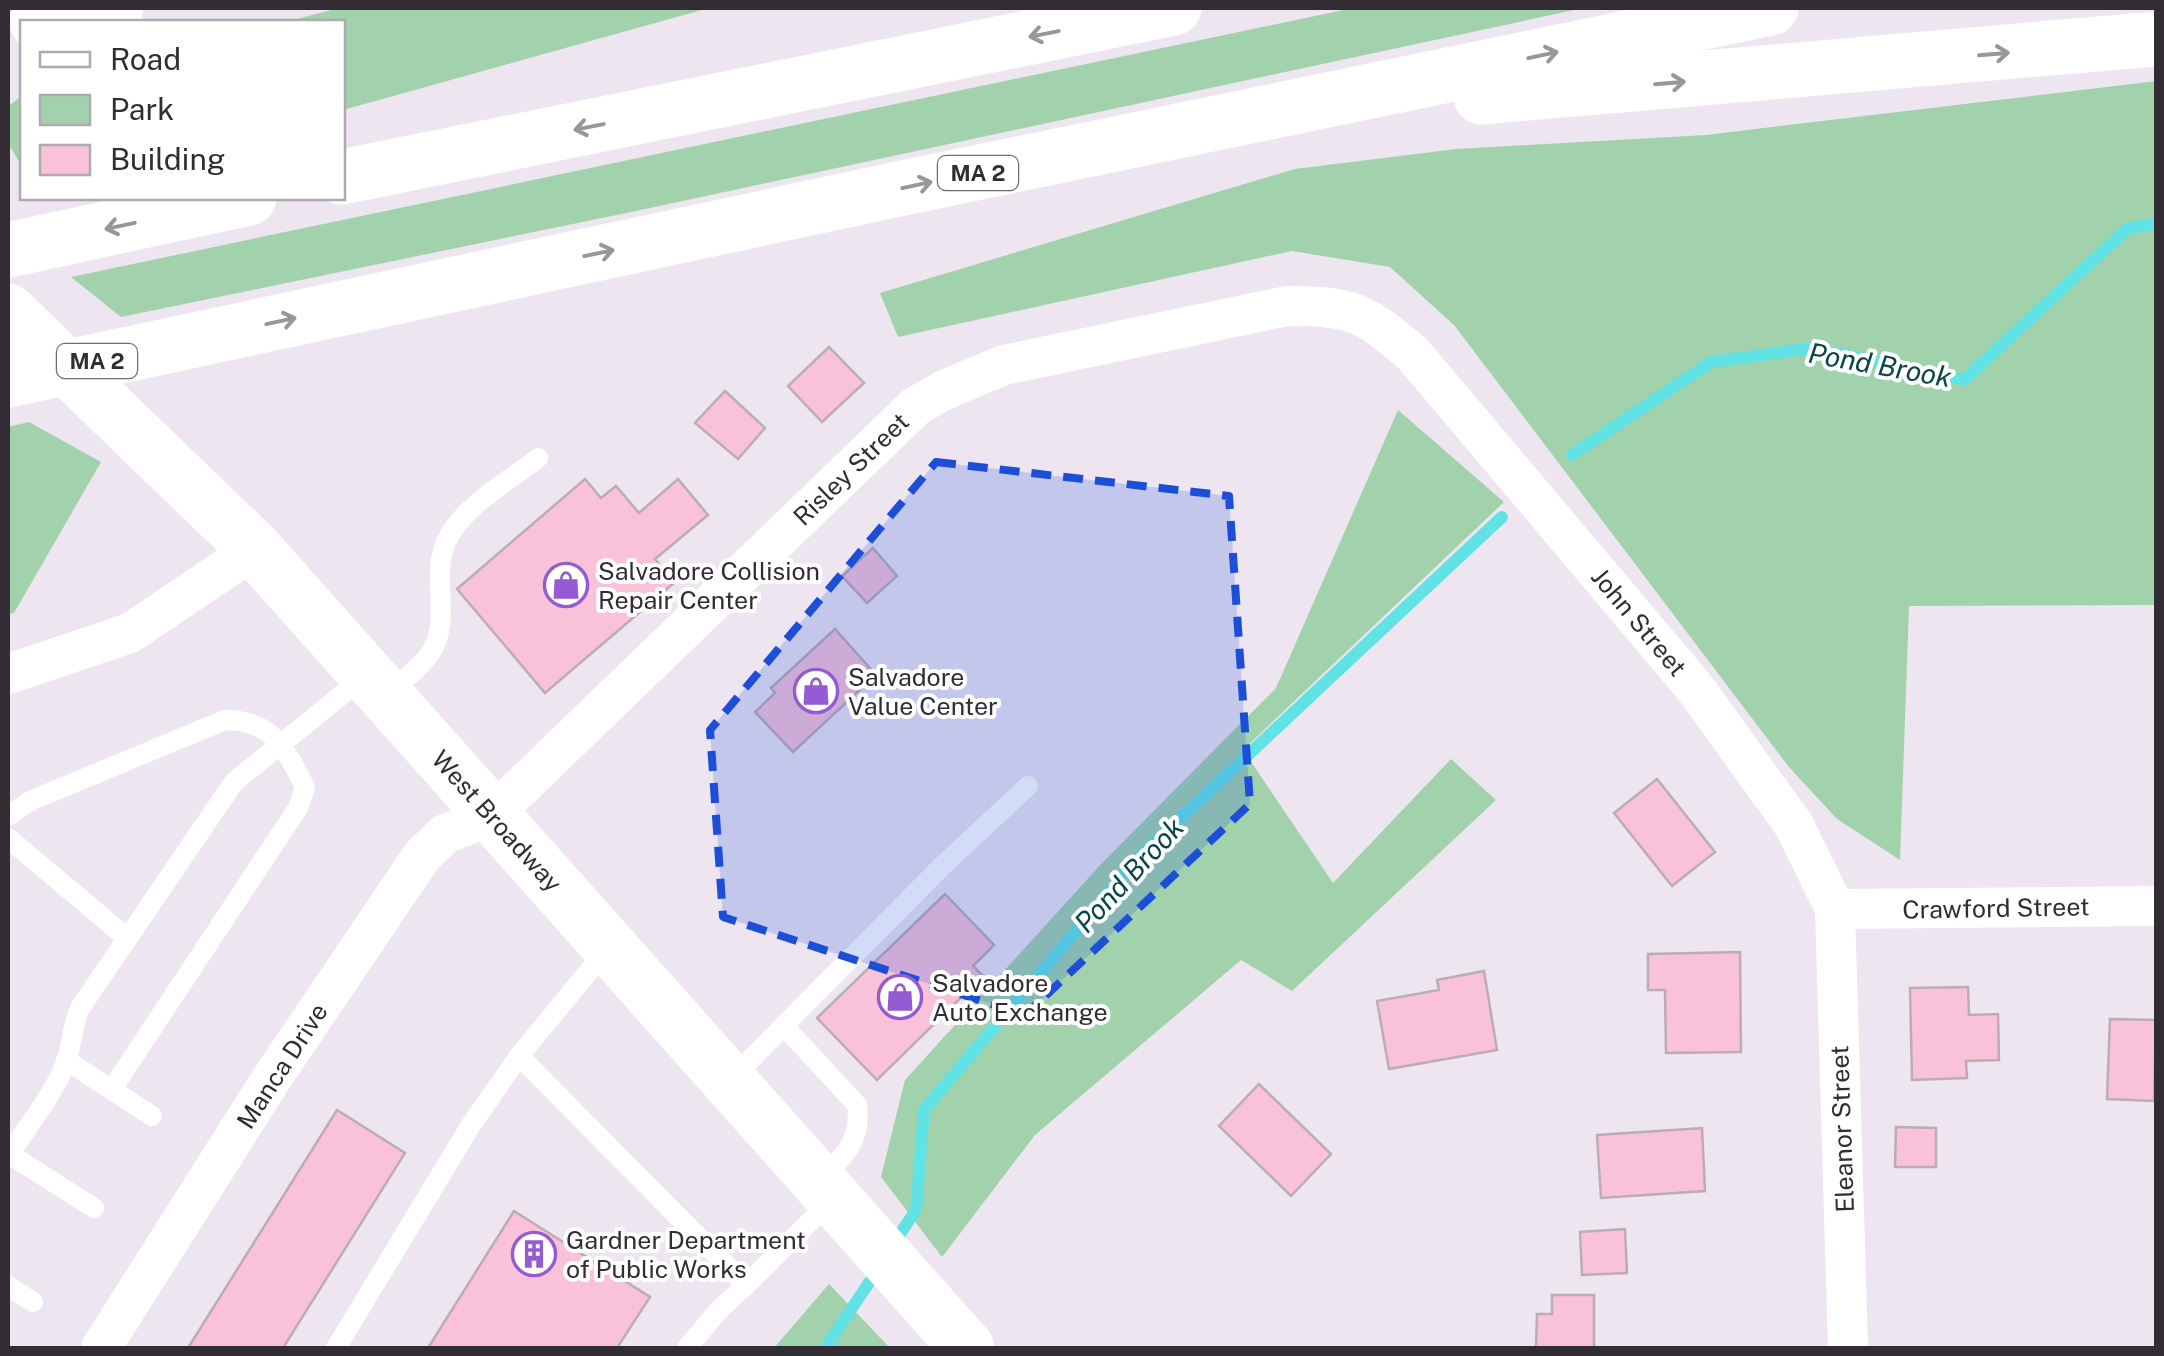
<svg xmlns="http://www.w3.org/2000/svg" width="2164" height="1356" viewBox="0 0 2164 1356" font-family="'Public Sans',sans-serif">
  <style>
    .green { fill: #a2d2ac }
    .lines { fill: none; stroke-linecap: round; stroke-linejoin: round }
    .stream { stroke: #61e2e5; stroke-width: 12 }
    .building { fill: #f9c2d8; stroke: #bbadb2; stroke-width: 2.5 }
    .lane { stroke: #fff; stroke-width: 20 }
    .street { stroke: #fff; stroke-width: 40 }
    .secondary { stroke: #fff; stroke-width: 55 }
    .highway { stroke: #fff; stroke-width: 55 }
    .oneway { stroke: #989698 }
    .marked { fill: #1d4ed8; fill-opacity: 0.2; stroke: #1d4ed8; stroke-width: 8; stroke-dasharray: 20 12; stroke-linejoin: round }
    .labels { text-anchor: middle; stroke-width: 8; stroke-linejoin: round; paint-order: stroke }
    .shield { fill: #fff; stroke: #6f6c70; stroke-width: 2.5 }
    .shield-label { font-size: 22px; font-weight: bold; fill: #312d32 }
    .street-label { font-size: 25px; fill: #312d32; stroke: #fff }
    .poi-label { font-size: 25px; fill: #312d32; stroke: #fff; text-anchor: start }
    .water-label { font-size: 28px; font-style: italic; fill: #094648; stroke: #fff }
  </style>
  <rect width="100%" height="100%" fill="#ede5f0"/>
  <g class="green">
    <path d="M 339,8 L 709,8 L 343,110 L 342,22 L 285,22 Z"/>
    <path d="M 1353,8 L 1584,8 L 636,211 L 121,317 L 71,277 Z"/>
    <path d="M 2156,81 L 2156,605 L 1909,606 L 1900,860 L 1837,819 L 1789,767 L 1454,325 L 1390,267 L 1292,251 L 898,337 L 880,293 L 1295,169 L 1456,149 L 1706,135 Z"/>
    <path d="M 22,96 L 22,167 L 8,143 L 8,106 Z"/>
    <path d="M 1398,410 L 1504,502 L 1243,750 L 1333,883 L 1451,759 L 1496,800 L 1292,991 L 1241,960 L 1035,1135 L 942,1257 L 881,1177 L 905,1080 L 1103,862 L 1276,688 Z"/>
    <path d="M 29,422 L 101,462 L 14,613 L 8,614 L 8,427 Z"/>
    <path d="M 829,1284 L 890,1348 L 774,1348 Z"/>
  </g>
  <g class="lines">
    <g class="stream">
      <path d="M 1572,455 L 1711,362 L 1812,348 L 1964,380 L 2128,228 L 2156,224"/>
      <path d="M 892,1246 L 916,1210 L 924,1110 L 1137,859 L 1502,517"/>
      <path d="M 825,1348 L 879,1268"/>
    </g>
  </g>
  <g class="building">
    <path d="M 829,347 L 864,383 L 822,422 L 788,386 Z"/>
    <path d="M 725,391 L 765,428 L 738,459 L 695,423 Z"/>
    <path d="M 585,479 L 601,498 L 616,486 L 639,513 L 678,479 L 708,515 L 655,559 L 675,582 L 545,693 L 457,589 Z"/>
    <path d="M 873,548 L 897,576 L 867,603 L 842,576 Z"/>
    <path d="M 835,629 L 876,675 L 793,752 L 755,712 L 775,693 L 771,688 Z"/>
    <path d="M 1657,779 L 1715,852 L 1672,886 L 1614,813 Z"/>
    <path d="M 945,894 L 994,945 L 973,966 L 983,976 L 877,1080 L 817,1018 Z"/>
    <path d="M 1740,952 L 1741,1052 L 1666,1053 L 1665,990 L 1648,990 L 1648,954 Z"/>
    <path d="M 1484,971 L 1497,1050 L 1389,1069 L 1377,1001 L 1439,990 L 1437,980 Z"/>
    <path d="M 1968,987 L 1969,1015 L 1998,1014 L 1999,1060 L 1966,1061 L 1967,1078 L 1912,1080 L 1910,988 Z"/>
    <path d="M 2110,1019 L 2156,1020 L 2154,1101 L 2107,1099 Z"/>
    <path d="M 1259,1084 L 1331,1154 L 1291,1196 L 1219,1126 Z"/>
    <path d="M 337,1110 L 405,1153 L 283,1348 L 188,1348 Z"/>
    <path d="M 1896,1127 L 1936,1128 L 1936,1167 L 1895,1167 Z"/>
    <path d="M 1702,1128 L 1705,1191 L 1601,1198 L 1597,1135 Z"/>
    <path d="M 514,1211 L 650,1297 L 617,1348 L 428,1348 Z"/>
    <path d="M 1625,1229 L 1627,1273 L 1582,1275 L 1580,1232 Z"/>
    <path d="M 1552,1295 L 1594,1295 L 1594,1348 L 1536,1348 L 1537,1314 L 1552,1314 Z"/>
  </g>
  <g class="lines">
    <g class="lane">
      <path d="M 386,694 C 401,681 421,668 431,652 C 452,620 430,574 447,540 C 464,505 509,481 538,458"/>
      <path d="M 8,816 L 30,801 L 225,720 C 272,720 285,748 305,787 L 298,808 L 112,1089"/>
      <path d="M 8,838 L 127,938"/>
      <path d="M 608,948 L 519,1056 L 746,1285 L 718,1311 L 687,1348"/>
      <path d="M 784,1026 L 857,1105 C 862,1141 843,1157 820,1181"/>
      <path d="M 66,1060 L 152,1116"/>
      <path d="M 730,1080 L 941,867 L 1028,786"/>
      <path d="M 9,1154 L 94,1208"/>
      <path d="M 8,1157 C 27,1126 53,1096 66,1062 C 72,1044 72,1026 80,1008 L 234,782 L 365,676"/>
      <path d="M 746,1285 L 833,1199"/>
      <path d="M 8,1286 L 33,1302"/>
      <path d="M 336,1348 L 471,1125 L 519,1056"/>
    </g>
    <g class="street">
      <path d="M 8,674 L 130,633 L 255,549"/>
      <path d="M 1835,909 L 2156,906"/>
      <path d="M 101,1348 L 272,1078 L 422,856 L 445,834 L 492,815 L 916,406 L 944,390 L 1004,365 L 1287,306 C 1353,306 1364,312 1413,354 L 1695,688 L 1794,825 L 1835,909 L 1848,1348"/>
    </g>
    <g class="secondary">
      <path d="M 37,22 L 116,8"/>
      <path d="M 8,311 L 255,549 L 967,1348"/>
    </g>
    <g class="highway">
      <path d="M 1481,97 L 2156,39"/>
      <path d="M 342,177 L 1174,8"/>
      <path d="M 8,250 L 249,198"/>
      <path d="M 8,380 L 903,188 L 1771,8"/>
    </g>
  </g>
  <defs><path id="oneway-shaft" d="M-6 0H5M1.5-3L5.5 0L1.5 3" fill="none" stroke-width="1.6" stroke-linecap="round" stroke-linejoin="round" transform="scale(2.5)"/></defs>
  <g class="oneway">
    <use href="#oneway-shaft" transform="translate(1044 34) rotate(169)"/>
    <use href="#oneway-shaft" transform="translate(1994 54) rotate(-5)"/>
    <use href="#oneway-shaft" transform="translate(1543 55) rotate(-12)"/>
    <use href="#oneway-shaft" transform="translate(1670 83) rotate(-5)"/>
    <use href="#oneway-shaft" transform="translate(589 127) rotate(169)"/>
    <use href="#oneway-shaft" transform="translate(917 185) rotate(-12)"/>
    <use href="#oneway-shaft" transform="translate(120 226) rotate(168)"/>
    <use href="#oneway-shaft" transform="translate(599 253) rotate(-12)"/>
    <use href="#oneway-shaft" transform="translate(281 321) rotate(-12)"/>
  </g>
  <path class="marked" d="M 936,462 L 1229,496 L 1250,804 L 1025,1015 L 723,917 L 710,730 Z"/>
  <defs>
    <symbol id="shop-ring" viewBox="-11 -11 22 22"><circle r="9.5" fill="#fff" stroke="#945bd3" stroke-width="1.5"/><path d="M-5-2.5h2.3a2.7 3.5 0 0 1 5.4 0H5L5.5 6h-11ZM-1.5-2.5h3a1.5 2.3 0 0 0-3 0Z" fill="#945bd3"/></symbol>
    <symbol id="building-ring" viewBox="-11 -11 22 22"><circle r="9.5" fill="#fff" stroke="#945bd3" stroke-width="1.5"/><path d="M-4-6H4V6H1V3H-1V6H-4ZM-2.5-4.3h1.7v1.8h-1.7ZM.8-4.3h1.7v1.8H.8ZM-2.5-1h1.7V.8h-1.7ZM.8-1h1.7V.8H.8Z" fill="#945bd3"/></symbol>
  </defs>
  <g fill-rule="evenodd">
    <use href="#shop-ring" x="541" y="560" width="50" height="50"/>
    <use href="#shop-ring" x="791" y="666" width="50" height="50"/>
    <use href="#shop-ring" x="875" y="972" width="50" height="50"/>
    <use href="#building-ring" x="509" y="1229" width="50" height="50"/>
  </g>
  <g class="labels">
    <g class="shield">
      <rect x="938" y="156" width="80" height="34" rx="8"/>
      <rect x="57" y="344" width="80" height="34" rx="8"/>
    </g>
    <g class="shield-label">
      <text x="978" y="181">MA 2</text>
      <text x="97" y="369">MA 2</text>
    </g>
    <g class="street-label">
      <text transform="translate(851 469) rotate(-44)" y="9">Risley Street</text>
      <text transform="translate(1639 622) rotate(50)" y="9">John Street</text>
      <text transform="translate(497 821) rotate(48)" y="9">West Broadway</text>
      <text transform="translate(1996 908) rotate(-1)" y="9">Crawford Street</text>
      <text transform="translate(282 1066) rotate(-57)" y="9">Manca Drive</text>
      <text transform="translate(1842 1129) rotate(-92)" y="9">Eleanor Street</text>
    </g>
    <g class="poi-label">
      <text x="598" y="580">Salvadore Collision<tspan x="598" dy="29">Repair Center</tspan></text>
      <text x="848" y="686">Salvadore<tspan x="848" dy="29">Value Center</tspan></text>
      <text x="932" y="992">Salvadore<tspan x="932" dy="29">Auto Exchange</tspan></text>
      <text x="566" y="1249">Gardner Department<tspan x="566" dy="29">of Public Works</tspan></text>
    </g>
    <g class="water-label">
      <text transform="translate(1880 365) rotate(10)" y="10">Pond Brook</text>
      <text transform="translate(1129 875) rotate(-47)" y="10">Pond Brook</text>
    </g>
  </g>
  <rect width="2164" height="1356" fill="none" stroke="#312d32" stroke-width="20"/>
  <rect x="20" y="20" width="325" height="180" fill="#ffffff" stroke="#adabad" stroke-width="2.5"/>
  <rect x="40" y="52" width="50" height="15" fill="#ffffff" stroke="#adabad" stroke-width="2.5"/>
  <text x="110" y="70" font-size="30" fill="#312d32">Road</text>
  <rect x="40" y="95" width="50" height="30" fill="#a2d2ac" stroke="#adabad" stroke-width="2.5"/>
  <text x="110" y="120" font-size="30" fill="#312d32">Park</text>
  <rect x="40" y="145" width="50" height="30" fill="#f9c2d8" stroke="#adabad" stroke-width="2.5"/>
  <text x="110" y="170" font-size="30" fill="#312d32">Building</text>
</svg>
